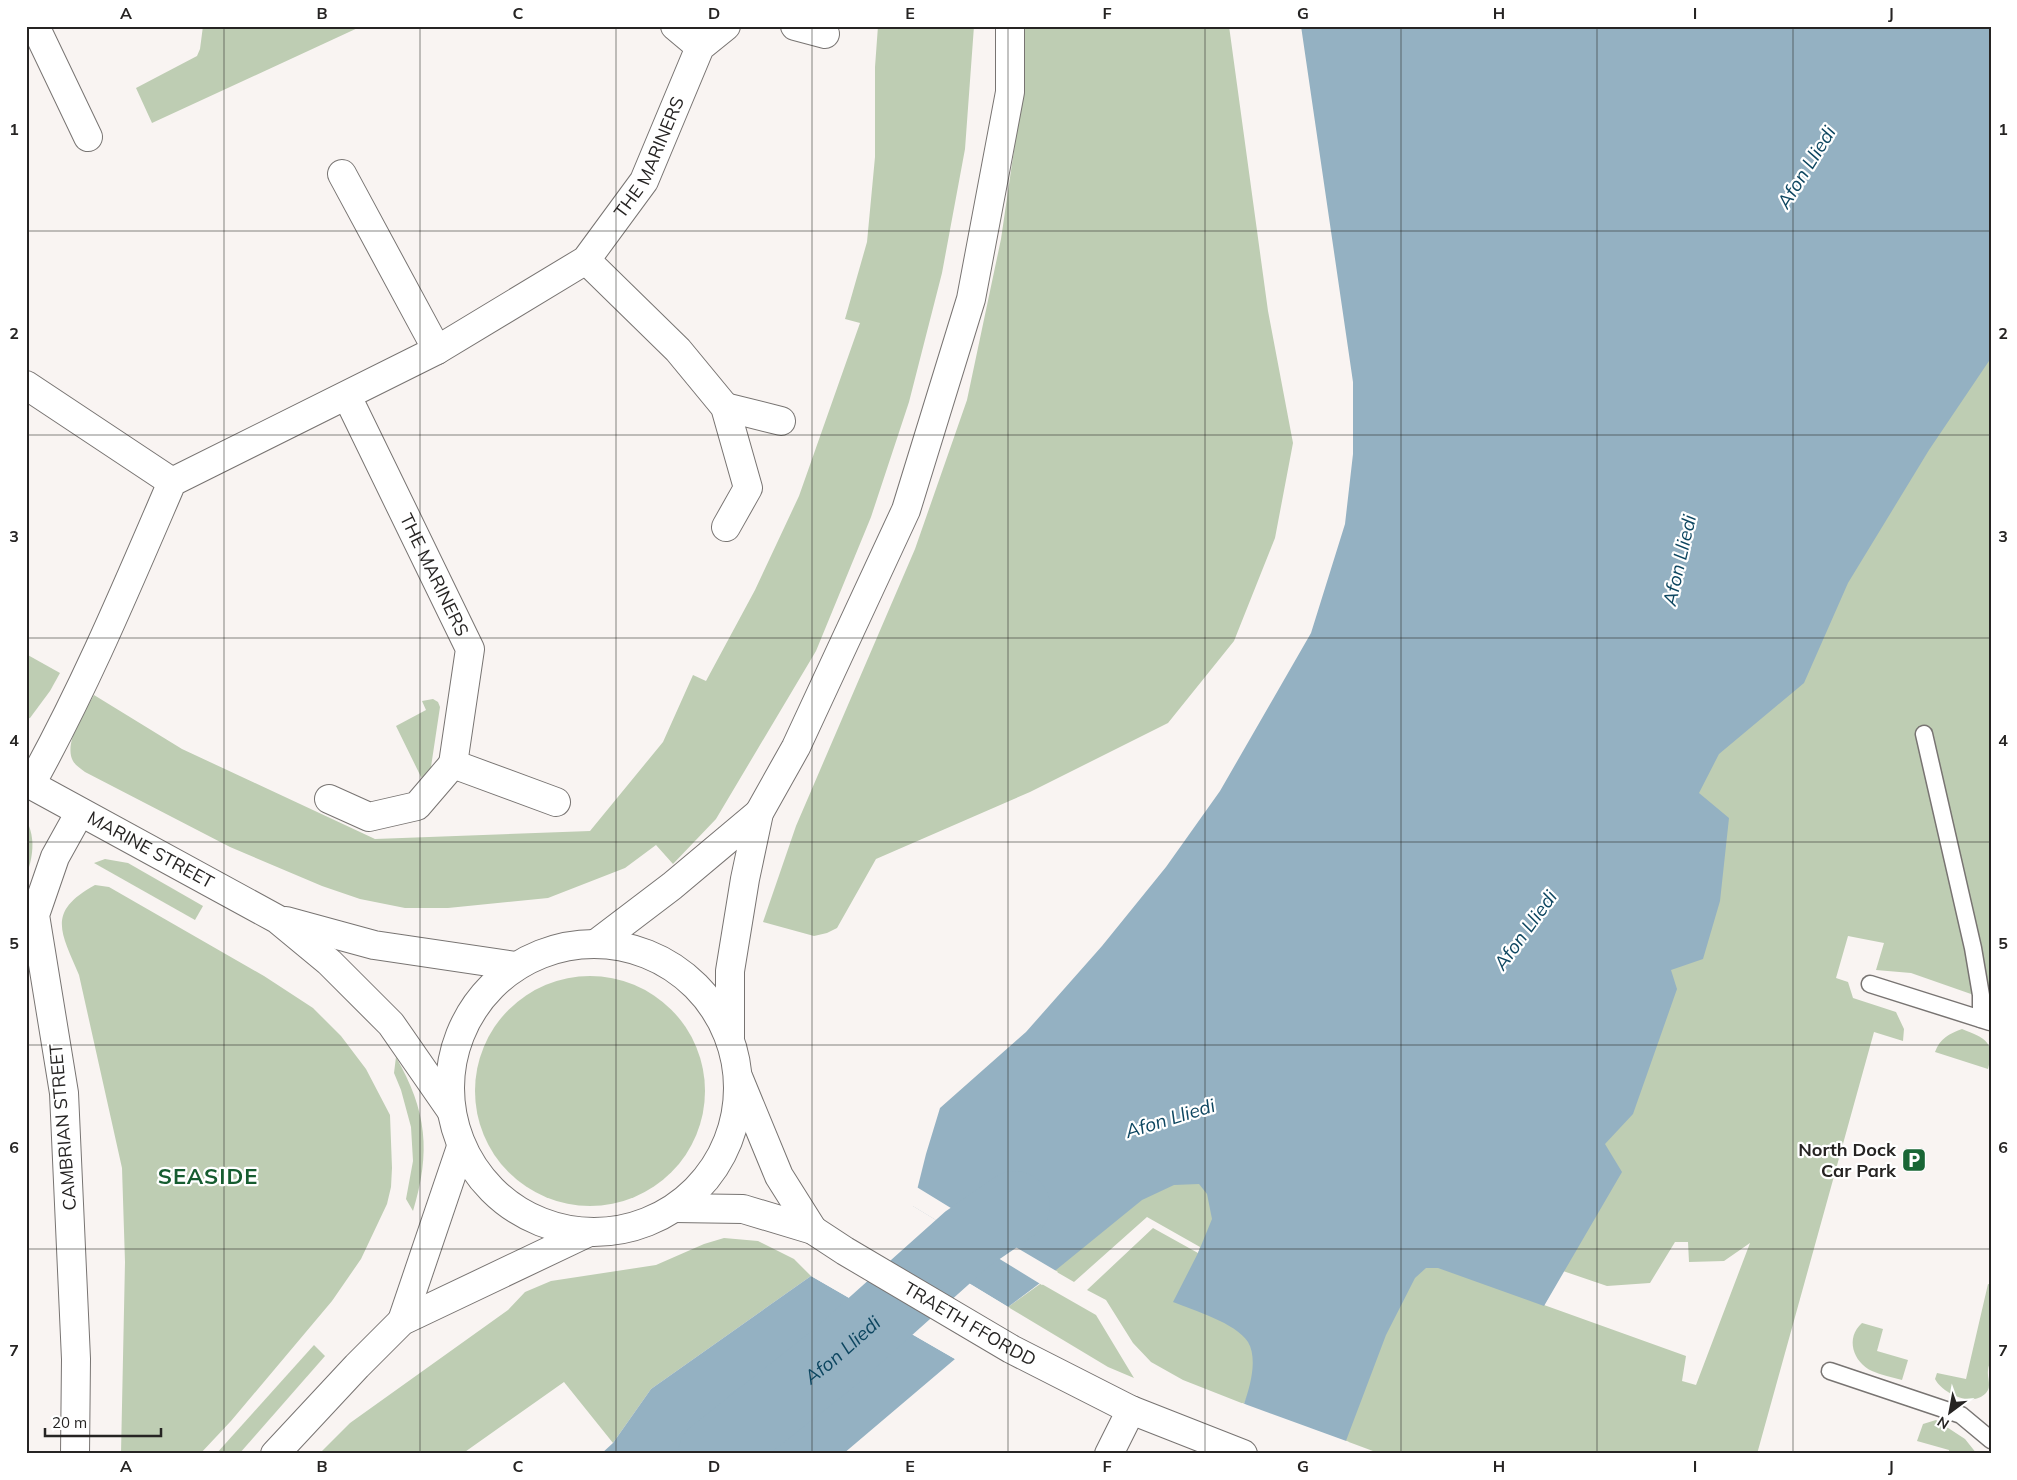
<svg xmlns="http://www.w3.org/2000/svg" width="2017" height="1480" viewBox="0 0 2017 1480" font-family="Mulish,sans-serif">
  <style>
    .green { fill: #becdb3; fill-rule: evenodd }
    .water { fill: #94b1c2 }
    .pier { fill: #f9f4f2 }
    .lines { fill: none; stroke-linecap: round; stroke-linejoin: round }
    .river { stroke: #94b1c2; stroke-width: 70 }
    .lane-casing { stroke: #787472; stroke-width: 19 }
    .street-casing { stroke: #787472; stroke-width: 30 }
    .secondary-casing { stroke: #787472; stroke-width: 30 }
    .lane { stroke: #fff; stroke-width: 16 }
    .street { stroke: #fff; stroke-width: 28 }
    .secondary { stroke: #fff; stroke-width: 28 }
    .grid { fill: none; stroke: #262423; stroke-width: 1; stroke-opacity: 0.55 }
    .labels { text-anchor: middle; stroke-width: 4.5; stroke-linejoin: round; paint-order: stroke }
    .street-label { font-size: 18px; fill: #262423; stroke: #fff }
    .poi-label { font-size: 18px; font-weight: bold; fill: #262423; stroke: #fff; text-anchor: end }
    .water-label { font-size: 19px; font-style: italic; fill: #0d4660; stroke: #fff }
    .district-label { font-size: 22px; font-weight: bold; letter-spacing: 1px; fill: #165c30; stroke: #fff }
    .neatline { fill: none; stroke: #262423; stroke-width: 2 }
    .grid-label { font-size: 16px; text-anchor: middle; font-weight: bold; fill: #262423 }
  </style>
  <rect width="100%" height="100%" fill="#f9f4f2"/>
  <g class="green">
    <path d="M 203,26 L 362,26 L 152,123 L 136,88 L 197,56 L 200,49 Z"/>
    <path d="M 878,26 L 974,26 L 965,149 L 942,273 L 909,402 L 871,517 L 816,651 L 716,819 L 673,864 L 656,845 L 625,868 L 548,898 L 448,908 L 405,908 L 360,899 L 322,886 L 230,847 L 85,772 C 81,769 75,765 73,761 C 63,743 85,711 94,695 L 182,749 L 375,839 L 590,831 L 663,742 L 693,675 L 706,681 L 755,590 L 799,496 L 860,323 L 845,319 L 867,242 L 875,157 L 875,67 Z"/>
    <path d="M 1024,26 L 1229,26 L 1268,311 L 1293,443 L 1275,538 L 1234,641 L 1168,723 L 1030,792 L 876,859 L 837,928 L 827,933 L 814,936 L 763,922 L 796,826 L 915,549 L 967,400 L 1001,239 L 1025,75 Z"/>
    <path d="M 1991,26 L 1991,1001 L 1911,973 L 1876,970 L 1884,943 L 1848,936 L 1836,978 L 1848,982 L 1853,998 L 1896,1012 L 1904,1029 L 1903,1041 L 1874,1032 L 1757,1454 L 1381,1454 L 1303,1425 ZM 1675,1242 L 1688,1242 L 1689,1262 L 1724,1261 L 1750,1243 L 1696,1385 L 1682,1381 L 1686,1356 L 1544,1305 L 1563,1271 L 1607,1286 L 1650,1283 Z"/>
    <path d="M 26,654 L 60,673 L 50,691 L 30,718 L 26,719 Z"/>
    <path d="M 433,699 L 438,702 L 440,707 L 431,767 L 429,775 L 423,781 L 396,726 L 426,710 L 422,701 Z"/>
    <path d="M 26,820 C 36,837 33,858 26,876 Z"/>
    <path d="M 105,859 L 128,863 L 203,906 L 195,920 L 94,863 Z"/>
    <path d="M 95,885 L 109,887 L 264,976 L 313,1008 L 341,1036 L 366,1069 L 390,1115 L 392,1168 L 391,1187 L 387,1204 L 361,1259 L 332,1301 L 231,1421 L 200,1454 L 121,1454 L 125,1262 L 122,1168 L 79,975 C 61,932 46,912 95,885 Z"/>
    <circle cx="590" cy="1091" r="115"/>
    <path d="M 1962,1029 C 1985,1038 1996,1042 1988,1069 L 1935,1052 C 1940,1038 1949,1034 1962,1029 Z"/>
    <path d="M 396,1057 C 427,1111 431,1152 413,1211 L 406,1199 L 413,1161 L 411,1127 L 401,1090 L 394,1073 Z"/>
    <path d="M 1189,1126 L 1299,1273 L 1244,1404 L 1183,1380 L 1151,1362 L 1133,1343 L 1106,1300 L 1087,1290 L 1153,1228 L 1198,1253 L 1200,1247 L 1147,1217 L 1074,1282 L 1055,1271 L 1040,1283 L 1096,1315 L 1134,1378 L 1108,1367 L 1008,1307 L 1040,1284 Z"/>
    <path d="M 724,1238 L 758,1241 L 794,1259 L 811,1276 L 651,1389 L 613,1443 L 564,1382 L 462,1454 L 319,1454 L 350,1423 L 508,1310 L 525,1292 L 551,1281 L 656,1265 L 704,1244 Z"/>
    <path d="M 1988,1284 L 1991,1285 L 1991,1359 C 1990,1363 1988,1367 1988,1370 C 1987,1378 1992,1387 1986,1393 C 1972,1408 1942,1393 1935,1379 L 1937,1373 L 1966,1379 Z"/>
    <path d="M 1862,1323 L 1883,1329 L 1877,1351 L 1908,1360 L 1902,1380 C 1892,1377 1881,1375 1872,1371 C 1853,1362 1845,1338 1862,1323 Z"/>
    <path d="M 314,1345 L 325,1356 L 239,1454 L 216,1454 Z"/>
    <path d="M 1936,1420 L 1965,1439 L 1977,1454 L 1949,1454 L 1949,1450 L 1917,1441 L 1923,1424 Z"/>
  </g>
  <g class="water">
    <path d="M 1301,26 L 1991,26 L 1991,358 L 1929,450 L 1848,583 L 1804,683 L 1719,754 L 1699,793 L 1729,818 L 1720,901 L 1703,959 L 1671,970 L 1677,989 L 1633,1114 L 1605,1144 L 1622,1172 L 1544,1306 L 1438,1268 L 1426,1268 L 1415,1278 L 1386,1335 L 1341,1454 L 1244,1404 C 1250,1387 1258,1359 1248,1342 C 1236,1323 1193,1310 1173,1302 L 1198,1253 L 1212,1219 L 1207,1194 L 1199,1184 L 1174,1185 L 1142,1200 L 1040,1283 L 1008,1307 L 924,1256 L 954,1231 L 913,1206 L 926,1154 L 940,1108 L 1026,1032 L 1102,946 L 1166,867 L 1220,791 L 1311,633 L 1345,524 L 1353,454 L 1353,382 Z"/>
    <path d="M 811,1276 L 955,1359 L 843,1454 L 601,1454 L 613,1443 L 651,1389 Z"/>
  </g>
  <g class="pier">
    <path d="M 915,1186 L 990,1232 L 1058,1272 L 1042,1285 L 967,1239 L 911,1205 Z"/>
    <path d="M 921,1255 L 924,1256 L 1010,1308 L 1007,1309 L 922,1258 Z"/>
    <path d="M 813,1274 L 956,1357 L 957,1357 L 955,1359 L 811,1276 Z"/>
    <path d="M 1242,1403 L 1349,1442 L 1344,1454 L 1224,1454 Z"/>
  </g>
  <g class="lines">
    <path class="river" id="s1" d="M 713,1454 L 834,1358 L 967,1239 L 1015,1206"/>
    <defs>
      <g id="lane">
        <path d="M 1924,734 L 1973,948 L 1981,995 L 1981,1019"/>
        <path d="M 1870,984 L 1990,1022"/>
        <path d="M 1830,1371 L 1961,1415 L 1991,1440"/>
      </g>
      <g id="street">
        <path d="M 35,26 L 88,137"/>
        <path d="M 675,26 L 700,47"/>
        <path d="M 795,26 L 825,34"/>
        <path d="M 342,174 L 437,350"/>
        <path d="M 586,260 L 678,350 L 725,407 L 748,488 L 726,527"/>
        <path d="M 26,385 L 172,482"/>
        <path id="s2" d="M 347,396 L 470,649 L 453,764 L 556,802"/>
        <path d="M 725,407 L 781,421"/>
        <path id="s3" d="M 26,782 L 277,919 L 329,962 L 391,1024 L 450,1109"/>
        <path id="s4" d="M 31,784 C 85,687 128,584 172,482 L 437,350 L 586,260 L 644,181 L 700,47 L 726,26"/>
        <path d="M 329,799 L 369,817 L 417,806 L 453,764"/>
        <path d="M 286,921 L 374,945 L 516,966"/>
        <path d="M 739,1079 L 779,1176 L 813,1230"/>
        <path id="s5" d="M 675,1208 L 743,1209 L 813,1230 L 845,1251 L 1011,1349 L 1131,1410 L 1243,1454"/>
        <path d="M 75,1454 L 76,1359 L 64,1093 L 35,915 L 55,857 L 80,812"/>
        <path d="M 1109,1454 L 1131,1410"/>
      </g>
      <g id="secondary">
        <path d="M 597,943 L 672,886 L 759,813"/>
        <circle cx="594" cy="1088" r="144"/>
        <path d="M 730,1037 L 730,971 L 745,879 L 759,813 L 796,747 L 906,510 L 971,299 L 1010,92 L 1010,26"/>
        <path d="M 402,1321 L 461,1147"/>
        <path d="M 275,1454 L 357,1366 L 402,1321 L 587,1233"/>
      </g>
    </defs>
    <use href="#lane" class="lane-casing"/>
    <use href="#street" class="street-casing"/>
    <use href="#secondary" class="secondary-casing"/>
    <use href="#lane" class="lane"/>
    <use href="#street" class="street"/>
    <use href="#secondary" class="secondary"/>
  </g>
  <path class="grid" d="M 224,26 L 224,1454M 420,26 L 420,1454M 616,26 L 616,1454M 812,26 L 812,1454M 1008,26 L 1008,1454M 1205,26 L 1205,1454M 1401,26 L 1401,1454M 1597,26 L 1597,1454M 1793,26 L 1793,1454M 26,231 L 1991,231M 26,435 L 1991,435M 26,638 L 1991,638M 26,842 L 1991,842M 26,1045 L 1991,1045M 26,1249 L 1991,1249"/>
  <defs>
    <symbol id="parking-square" viewBox="-11 -11 22 22"><rect x="-9" y="-9" width="18" height="18" rx="4" fill="#196635" stroke="#fff"/><path d="M-3.5-5.5H1a3.5 3.5 0 0 1 0 7H-1V5.5H-3.5ZM-1-3.4V-.6H.8a1.4 1.4 0 0 0 0-2.8Z" fill="#fff"/></symbol>
  </defs>
  <g fill-rule="evenodd">
    <use href="#parking-square" x="1900" y="1146" width="28" height="28"/>
  </g>
  <g class="labels">
    <g class="street-label">
      <text dy="6" stroke="none"><textPath href="#s4" startOffset="925">THE MARINERS</textPath></text>
      <text dy="6" stroke="none"><textPath href="#s2" startOffset="199">THE MARINERS</textPath></text>
      <text dy="6" stroke="none"><textPath href="#s3" startOffset="142">MARINE STREET</textPath></text>
      <text transform="translate(63 1127) rotate(-95)" y="6">CAMBRIAN STREET</text>
      <text dy="6" stroke="none"><textPath href="#s5" startOffset="324">TRAETH FFORDD</textPath></text>
    </g>
    <g class="poi-label">
      <text x="1896" y="1156">North Dock<tspan x="1896" dy="21">Car Park</tspan></text>
    </g>
    <g class="water-label">
      <text transform="translate(1806 167) rotate(-58)" y="7">Afon Lliedi</text>
      <text transform="translate(1679 560) rotate(-77)" y="7">Afon Lliedi</text>
      <text transform="translate(1525 930) rotate(-54)" y="7">Afon Lliedi</text>
      <text transform="translate(1170 1118) rotate(-17)" y="7">Afon Lliedi</text>
      <text dy="7" stroke="none"><textPath href="#s1" startOffset="166">Afon Lliedi</textPath></text>
    </g>
    <g class="district-label">
      <text x="208" y="1184">SEASIDE</text>
    </g>
  </g>
  <rect width="2017" height="1480" fill="none" stroke="#ffffff" stroke-width="55"/>
  <g transform="translate(1950 1412) rotate(212)" stroke="#ffffff" stroke-width="4" paint-order="stroke">
  <path d="M0-4L9 19L0 12L-9 19Z" fill="#262423"/>
  <text y="-8" font-size="14" font-weight="bold" text-anchor="middle" fill="#262423">N</text>
  </g>
  <path d="M45 1428v8h116v-8" fill="none" stroke="#262423" stroke-width="2.5"/>
  <text x="52" y="1428" font-size="15" fill="#262423" stroke="#ffffff" stroke-width="4" paint-order="stroke">20 m</text>
  <rect x="28" y="28" width="1962" height="1424" class="neatline"/>
  <g class="grid-label">
    <text x="126" y="19">A</text>
    <text x="322" y="19">B</text>
    <text x="518" y="19">C</text>
    <text x="714" y="19">D</text>
    <text x="910" y="19">E</text>
    <text x="1107" y="19">F</text>
    <text x="1303" y="19">G</text>
    <text x="1499" y="19">H</text>
    <text x="1695" y="19">I</text>
    <text x="1891" y="19">J</text>
    <text x="14" y="135">1</text>
    <text x="2003" y="135">1</text>
    <text x="14" y="339">2</text>
    <text x="2003" y="339">2</text>
    <text x="14" y="542">3</text>
    <text x="2003" y="542">3</text>
    <text x="14" y="746">4</text>
    <text x="2003" y="746">4</text>
    <text x="14" y="949">5</text>
    <text x="2003" y="949">5</text>
    <text x="14" y="1153">6</text>
    <text x="2003" y="1153">6</text>
    <text x="14" y="1356">7</text>
    <text x="2003" y="1356">7</text>
    <text x="126" y="1472">A</text>
    <text x="322" y="1472">B</text>
    <text x="518" y="1472">C</text>
    <text x="714" y="1472">D</text>
    <text x="910" y="1472">E</text>
    <text x="1107" y="1472">F</text>
    <text x="1303" y="1472">G</text>
    <text x="1499" y="1472">H</text>
    <text x="1695" y="1472">I</text>
    <text x="1891" y="1472">J</text>
  </g>
</svg>
